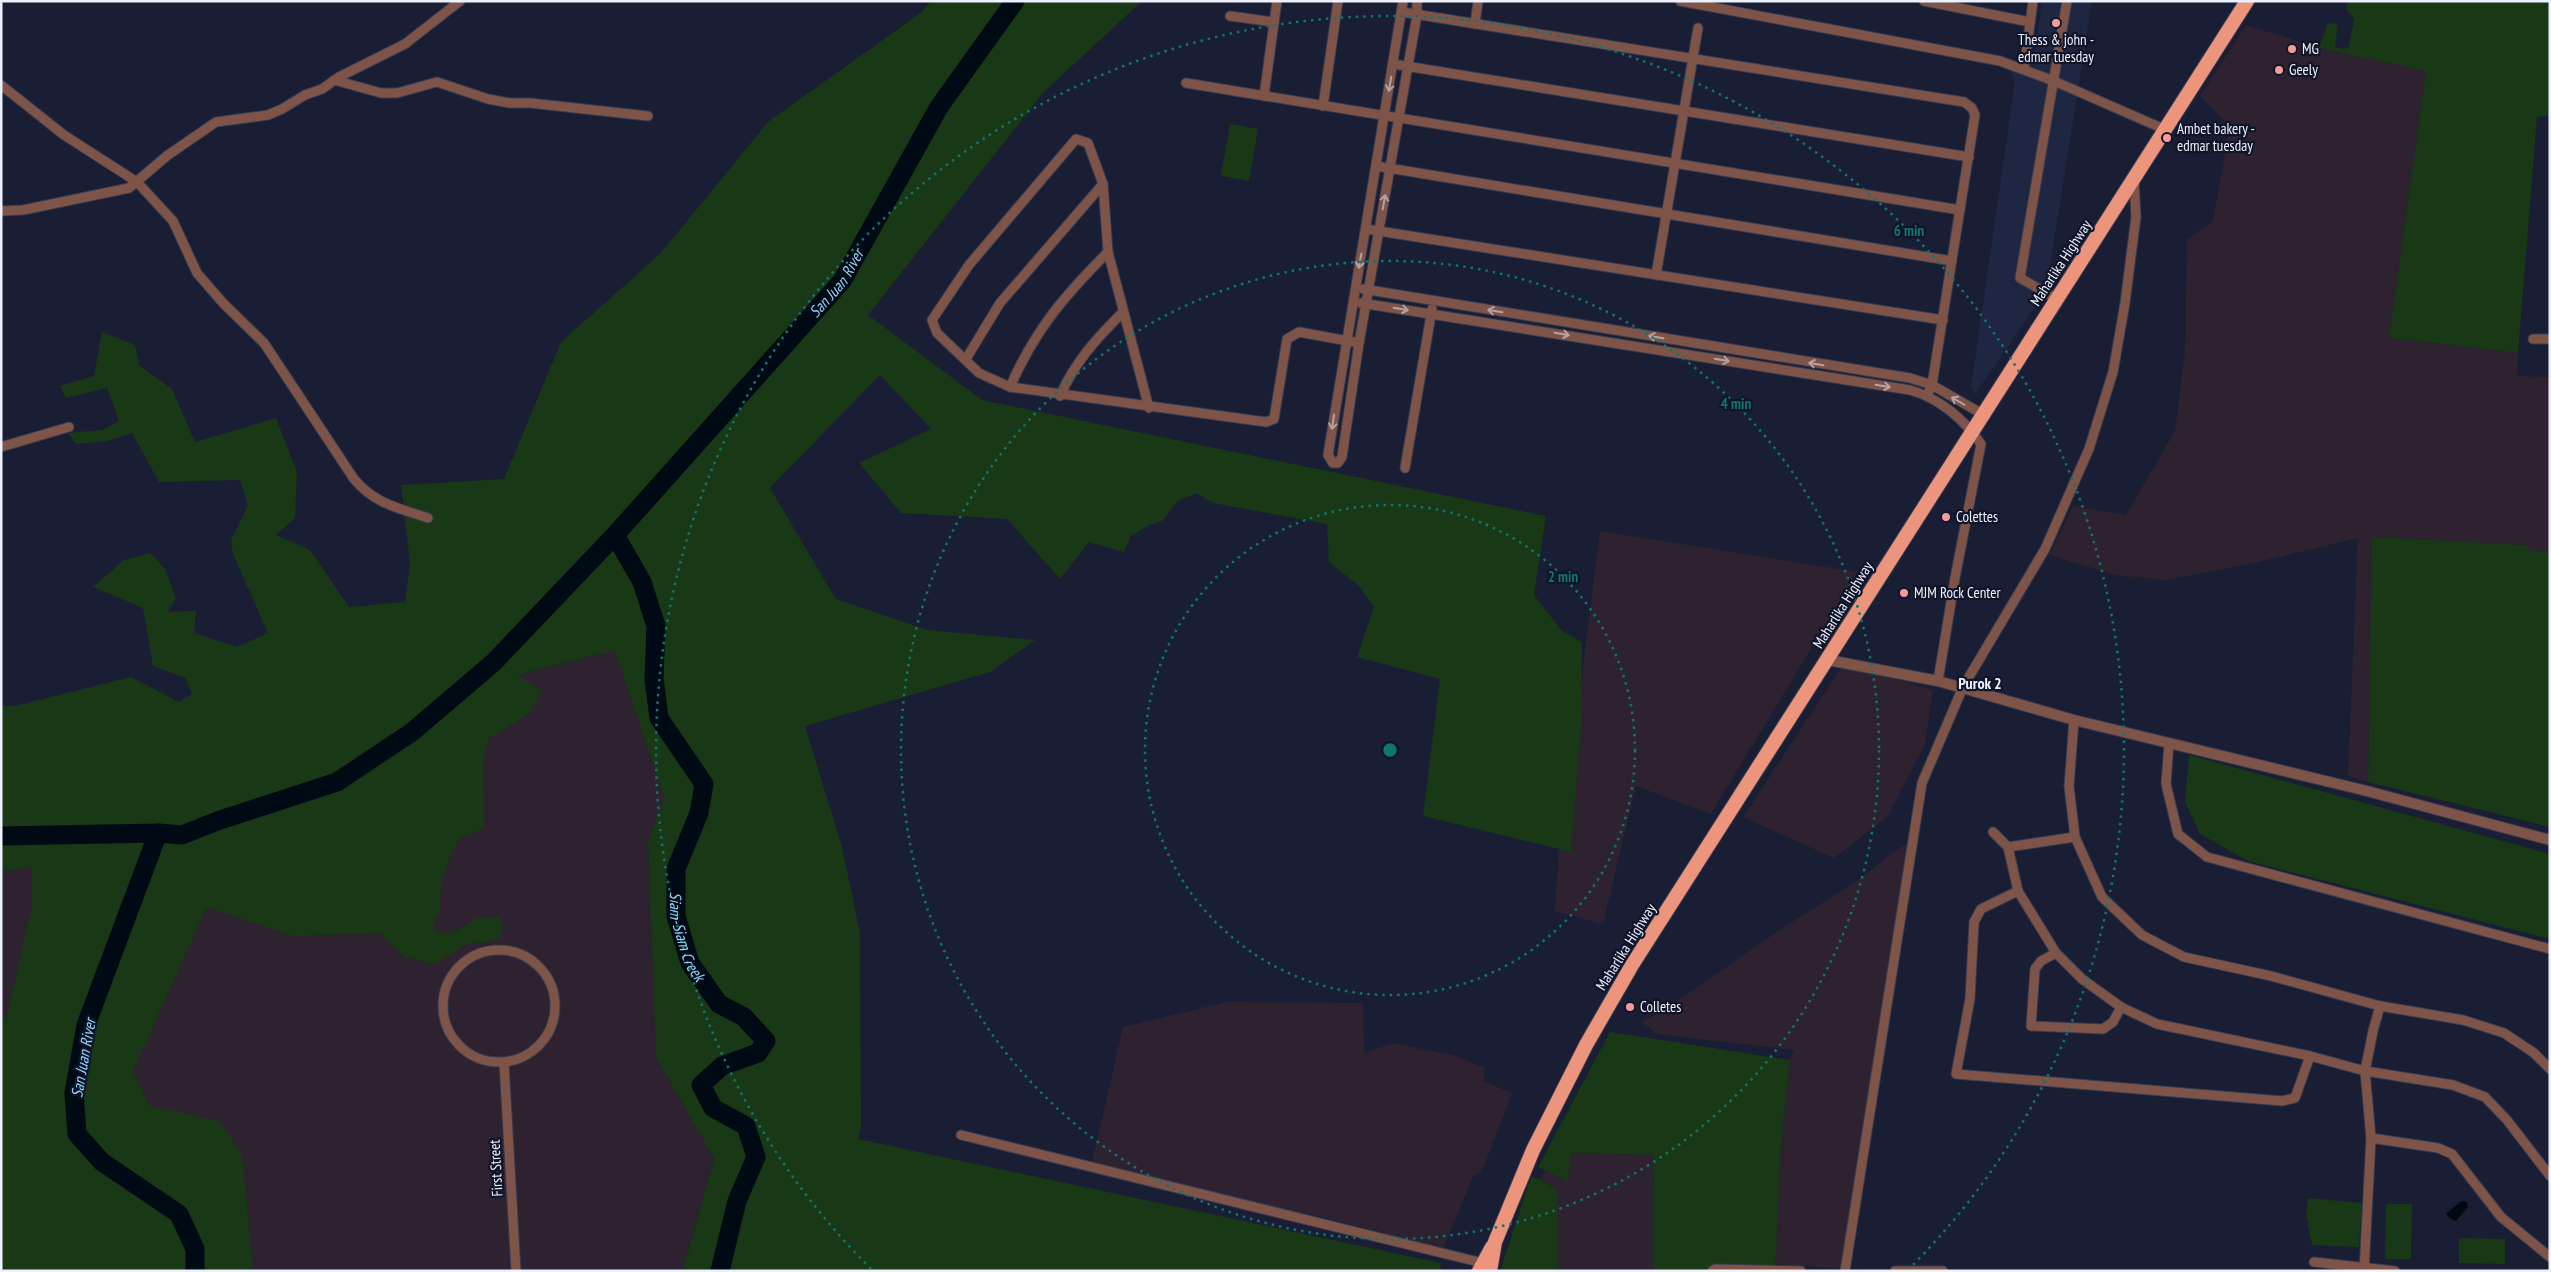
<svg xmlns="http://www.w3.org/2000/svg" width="2551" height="1272" viewBox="0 0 2551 1272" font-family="'PT Sans Narrow',sans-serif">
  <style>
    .built { fill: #1f2642 }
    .industrial { fill: #2e2230 }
    .green { fill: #193816 }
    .water { fill: #000a14 }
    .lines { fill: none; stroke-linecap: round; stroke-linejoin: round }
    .river { stroke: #000a14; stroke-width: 19 }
    .minor-casing { stroke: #373c50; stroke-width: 11 }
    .tertiary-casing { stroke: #373c50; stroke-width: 12 }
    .trunk-casing { stroke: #373c50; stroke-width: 16 }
    .minor { stroke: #7f5448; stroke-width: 9 }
    .tertiary { stroke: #7f5448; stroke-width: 10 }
    .trunk { stroke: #ec947c; stroke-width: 14 }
    .oneway { stroke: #b6a2a2 }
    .ring { fill: none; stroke: #0f766e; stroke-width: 2.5; stroke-dasharray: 2.5 5 }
    .poi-dot { fill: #f59b9d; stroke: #10152a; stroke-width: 2 }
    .labels { text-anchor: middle; stroke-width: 4.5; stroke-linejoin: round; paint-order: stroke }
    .poi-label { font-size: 15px; fill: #edf1fd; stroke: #10152a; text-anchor: start }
    .street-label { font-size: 15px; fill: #edf1fd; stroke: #10152a }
    .water-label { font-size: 16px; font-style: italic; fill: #95d6fd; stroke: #10152a }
    .neighbourhood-label { font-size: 16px; font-weight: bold; fill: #edf1fd; stroke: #10152a }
    .centre { fill: #0f766e; stroke: #10152a; stroke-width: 2.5 }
    .ring-label { font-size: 15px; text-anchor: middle; font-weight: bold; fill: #0f766e; stroke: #10152a; stroke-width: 4.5; stroke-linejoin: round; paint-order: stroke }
  </style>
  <rect width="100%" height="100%" fill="#191e34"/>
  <path class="built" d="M 2042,1 L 2092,1 L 2046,291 L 1975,394 L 1971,388 L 2015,82 L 2010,71 L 2034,60 Z"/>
  <g class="industrial">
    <path d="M 2246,25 L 2319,48 L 2426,70 L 2389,338 L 2518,353 L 2517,376 L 2550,377 L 2550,552 L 2528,550 L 2527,545 L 2372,537 L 2368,782 L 2348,776 L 2358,538 L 2254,563 L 2166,580 L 2116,575 L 2049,555 L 2073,506 L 2126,515 L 2175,431 L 2185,352 L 2187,239 L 2213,221 L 2230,126 L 2200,96 Z"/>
    <path d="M 1600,531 L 1857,572 L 1711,814 L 1636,786 L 1603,924 L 1555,911 L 1559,850 L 1571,851 L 1583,667 Z"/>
    <path d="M 616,651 L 664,797 L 648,843 L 656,1057 L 714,1159 L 683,1271 L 1,1271 L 1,872 L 32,867 L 516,675 Z"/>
    <path d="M 1846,667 L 1856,667 L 1933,690 L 1925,744 L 1889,815 L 1834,858 L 1743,817 L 1841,668 Z"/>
    <path d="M 1905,844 L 1909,849 L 1844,1269 L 1775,1264 L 1781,1142 L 1790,1060 L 1794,1050 L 1657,1034 L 1642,1022 L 1673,1004 L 1781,929 L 1857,881 Z"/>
    <path d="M 1227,1002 L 1363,1003 L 1364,1053 L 1394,1043 L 1456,1056 L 1485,1068 L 1483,1081 L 1512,1093 L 1485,1164 L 1479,1173 L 1472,1178 L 1443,1249 L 1323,1217 L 1090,1171 L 1123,1027 Z"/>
    <path d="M 1570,1153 L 1654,1155 L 1653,1271 L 1570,1271 L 1558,1267 L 1558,1192 L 1541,1179 L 1544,1171 L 1568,1181 Z"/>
  </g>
  <g class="green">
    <path d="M 931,1 L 1142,1 L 1043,93 L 868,315 L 982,400 L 1546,516 L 1534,595 L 1562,631 L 1582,642 L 1581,725 L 1571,852 L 1423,816 L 1440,679 L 1357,657 L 1374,607 L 1359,586 L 1329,562 L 1327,524 L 1213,503 L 1196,493 L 1177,502 L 1162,521 L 1149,525 L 1131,536 L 1124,552 L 1089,542 L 1060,579 L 1007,519 L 901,513 L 859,463 L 931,429 L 880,375 L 770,488 L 836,599 L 927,630 L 1035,640 L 990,672 L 805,726 L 842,847 L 860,933 L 861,1126 L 858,1139 L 1441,1263 L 1440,1271 L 683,1271 L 714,1159 L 656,1057 L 648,842 L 664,797 L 615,651 L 517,675 L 542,691 L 530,713 L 488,739 L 483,765 L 484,828 L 459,839 C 446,864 438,884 440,912 L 435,918 L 434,932 L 455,932 L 477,918 L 501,917 L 502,936 L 490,942 L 466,944 L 435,964 L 406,958 L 380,933 L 293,936 L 207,907 L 133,1071 L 150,1106 L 220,1121 L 242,1155 L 253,1271 L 1,1271 L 1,1020 L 7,1016 L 31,911 L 32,867 L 1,872 L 1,705 L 15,706 L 131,677 L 179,702 L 192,694 L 185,678 L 153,666 L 143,608 L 93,587 L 124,560 L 150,553 L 165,569 L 176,598 L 168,612 L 196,611 L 194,633 L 237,647 L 268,633 L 233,554 L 231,540 L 248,505 L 240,480 L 159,482 L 132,433 L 107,441 L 76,444 L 68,433 L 102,430 L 119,421 L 107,388 L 66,398 L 60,386 L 94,376 L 102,332 L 135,345 L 139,365 L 172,389 L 195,442 L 276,418 L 297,472 L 295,518 L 276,535 L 310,550 L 349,607 L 405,602 L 410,562 L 401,485 L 504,479 L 561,342 L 660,254 L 769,121 L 922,12 Z"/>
    <path d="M 2348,1 L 2550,1 L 2550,116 L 2537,117 L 2518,353 L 2389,338 L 2426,71 L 2319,48 L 2328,23 L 2338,24 L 2335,47 L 2344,49 L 2349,47 L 2354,19 L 2346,9 Z"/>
    <path d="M 1230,124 L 1258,129 L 1249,181 L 1221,176 Z"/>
    <path d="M 2372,537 L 2527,545 L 2528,550 L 2550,552 L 2550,827 L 2368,782 Z"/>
    <path d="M 2189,755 L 2550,854 L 2550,939 L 2248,861 L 2200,834 L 2185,802 Z"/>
    <path d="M 1610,1032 L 1790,1060 L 1781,1142 L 1775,1271 L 1653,1271 L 1654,1155 L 1571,1153 L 1568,1182 L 1538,1167 Z"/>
    <path d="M 1531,1177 L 1541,1179 L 1558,1192 L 1558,1267 L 1570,1271 L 1500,1271 Z"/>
    <path d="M 2308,1198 L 2362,1203 L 2359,1247 L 2312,1245 L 2306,1214 Z"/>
    <path d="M 2386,1204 L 2412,1204 L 2411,1259 L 2385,1259 Z"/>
    <path d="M 2459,1238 L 2505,1239 L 2505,1264 L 2459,1263 Z"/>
  </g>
  <path class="water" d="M 2461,1201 L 2467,1202 L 2468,1207 L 2456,1221 L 2451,1219 L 2446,1214 Z"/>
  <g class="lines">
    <g class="river">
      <path id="s1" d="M 615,535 L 642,582 L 656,626 L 654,679 L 659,718 L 704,784 L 699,813 L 676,869 L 676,916 L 690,963 L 719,1004 L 744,1017 L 766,1041 L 758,1053 L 722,1066 L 701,1085 L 713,1108 L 746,1126 L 756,1157 L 737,1201 L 720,1271"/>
      <path d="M 158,833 L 86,1025 L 74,1093 L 77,1134 L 102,1162 L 179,1214 L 195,1249 L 195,1271"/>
      <path id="s2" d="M 1,836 L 158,833 L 182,835 L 220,820 L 337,782 L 412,732 L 493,663 L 615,535 L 842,281 L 939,107 L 1015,1"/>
    </g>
    <defs>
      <g id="minor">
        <path d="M 1403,1 L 1328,455 L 1333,463 L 1338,463 L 1342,457 L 1359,343 L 1417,15 L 1417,1"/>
        <path d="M 1680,1 L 2000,61 L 2054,81 L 2166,130"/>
        <path d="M 1924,1 L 2030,22"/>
        <path d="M 1402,12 L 1964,102 L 1972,108 L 1975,115 L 1932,385 L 1927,395"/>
        <path d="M 1230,16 L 1274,22"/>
        <path d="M 1475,24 L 1478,1"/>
        <path d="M 1393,64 L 1969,157"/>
        <path d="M 2024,69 L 2033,1"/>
        <path d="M 334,80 L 381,93 L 397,93 L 437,82 L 488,99 L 510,103 L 530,103 L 648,116"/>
        <path d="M 1186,83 L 1960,210"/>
        <path d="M 1,85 L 64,135 L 137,182 L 173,221 L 197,273 L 223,303 L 264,343 L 354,479 C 375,504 398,508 428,518"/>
        <path d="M 1264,96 L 1277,1"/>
        <path d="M 1323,106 L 1338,1"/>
        <path d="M 1376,166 L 1952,261"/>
        <path d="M 1,211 L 23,210 L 129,188 L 168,155 L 216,122 L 268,115 L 282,109 L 305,95 L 322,89 L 339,77 L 405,44 L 460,1"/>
        <path d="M 1366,229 L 1943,320"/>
        <path d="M 1656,275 L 1698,28"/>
        <path d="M 1363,289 L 1910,378 L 1932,385 L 1984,415"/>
        <path d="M 2057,299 L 2020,278 L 2067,1"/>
        <path d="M 1361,303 L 1910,390 C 1939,398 1964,419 1981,444 L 1955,578 L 1938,681"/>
        <path d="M 2533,339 L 2550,339"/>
        <path d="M 966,359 L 1000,303 L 1103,184"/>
        <path d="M 1010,387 C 1035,330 1064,296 1108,252"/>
        <path d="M 1060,396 C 1075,362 1096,339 1122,313"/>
        <path d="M 1149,408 L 1108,252 L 1103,184 L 1088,143 L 1076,139 L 969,265 L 932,320 L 937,333 L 979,373 L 1010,387 L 1266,422 L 1274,419 L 1287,339 L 1299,332 L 1359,343"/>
        <path d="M 1,447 L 69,427"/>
        <path d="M 1405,468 L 1432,309"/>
        <path d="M 2074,720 L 2069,786 L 2075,837 L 2102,897 L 2142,935 L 2184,957 L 2271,976 L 2380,1006 L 2463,1020 L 2504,1033 L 2534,1053 L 2550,1069"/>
        <path d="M 2169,743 L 2166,784 L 2178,834 L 2207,857 L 2550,949"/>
        <path d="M 1993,832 L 2008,847 L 2075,837"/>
        <path d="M 2008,847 L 2018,891 L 2056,953 L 2082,979 L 2121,1007 L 2157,1024 L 2310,1056 L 2365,1071 L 2453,1085 L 2485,1097 L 2507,1120 L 2550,1176"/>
        <path d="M 2018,891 L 1981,909 L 1974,922 L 1970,999 L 1956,1074 L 2282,1101 L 2295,1098 L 2310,1056"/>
        <circle cx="499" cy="1006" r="56"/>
        <path d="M 2056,953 L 2041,961 L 2035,969 L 2031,1026 L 2103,1029 L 2113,1022 L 2121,1007"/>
        <path d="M 504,1063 L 516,1271"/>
        <path d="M 961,1135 L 1487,1264"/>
        <path d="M 2371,1138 L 2438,1148 L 2452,1154 L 2501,1217 L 2550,1257"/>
        <path d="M 2314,1262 L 2395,1271"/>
        <path d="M 1712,1271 L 1715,1269 L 1801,1271"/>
        <path d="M 1845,1271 L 1922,783 L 1963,687 L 2045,549 L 2089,449 L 2113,372 L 2125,303 L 2136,217 L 2134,179"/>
        <path d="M 1895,1271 L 1943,1271"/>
        <path d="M 2364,1271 L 2371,1138 L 2365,1071 L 2373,1031 L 2380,1006"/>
      </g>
      <path id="tertiary" d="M 1828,660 L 1938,681 L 2074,720 L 2367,791 L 2550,840"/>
      <g id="trunk">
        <path d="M 1479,1271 L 1492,1247"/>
        <path d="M 1490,1271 L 1495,1242 L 1533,1150 L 1586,1045 L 1632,965 L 2247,1"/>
      </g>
    </defs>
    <use href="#minor" class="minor-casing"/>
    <use href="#tertiary" class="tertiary-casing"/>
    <use href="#trunk" class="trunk-casing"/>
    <use href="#minor" class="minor"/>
    <use href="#tertiary" class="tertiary"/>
    <use href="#trunk" class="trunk"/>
  </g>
  <defs><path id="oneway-shaft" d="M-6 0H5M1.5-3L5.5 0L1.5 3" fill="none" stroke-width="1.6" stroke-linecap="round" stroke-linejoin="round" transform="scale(1.25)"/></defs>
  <g class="oneway">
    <use href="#oneway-shaft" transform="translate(1390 84) rotate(100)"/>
    <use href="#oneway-shaft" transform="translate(1384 202) rotate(-80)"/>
    <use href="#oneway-shaft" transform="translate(1360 261) rotate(100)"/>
    <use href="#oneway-shaft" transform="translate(1401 309) rotate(9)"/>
    <use href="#oneway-shaft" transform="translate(1495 311) rotate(-171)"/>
    <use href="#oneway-shaft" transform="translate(1562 334) rotate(9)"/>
    <use href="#oneway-shaft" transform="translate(1656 337) rotate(-170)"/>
    <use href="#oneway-shaft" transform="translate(1722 360) rotate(10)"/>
    <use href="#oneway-shaft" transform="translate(1816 364) rotate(-171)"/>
    <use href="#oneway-shaft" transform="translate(1883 386) rotate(9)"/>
    <use href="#oneway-shaft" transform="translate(1958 401) rotate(-150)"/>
    <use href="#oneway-shaft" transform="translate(1333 422) rotate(98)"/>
  </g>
  <g class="ring">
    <circle cx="1390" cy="750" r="245"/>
    <circle cx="1390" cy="750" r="489"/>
    <path d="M871 1269A734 734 0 1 1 1909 1269"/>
  </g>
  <g class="poi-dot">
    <circle cx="2056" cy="23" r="5"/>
    <circle cx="2292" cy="49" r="5"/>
    <circle cx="2279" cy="70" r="5"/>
    <circle cx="2167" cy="138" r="5"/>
    <circle cx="1946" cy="517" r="5"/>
    <circle cx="1904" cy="593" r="5"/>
    <circle cx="1630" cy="1007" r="5"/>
  </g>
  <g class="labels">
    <g class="poi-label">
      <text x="2056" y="45" text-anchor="middle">Thess &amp; john -<tspan x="2056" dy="17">edmar tuesday</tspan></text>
      <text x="2302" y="54">MG</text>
      <text x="2289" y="75">Geely</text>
      <text x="2177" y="134">Ambet bakery -<tspan x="2177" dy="17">edmar tuesday</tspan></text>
      <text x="1956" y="522">Colettes</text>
      <text x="1914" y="598">MJM Rock Center</text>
      <text x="1640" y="1012">Colletes</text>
    </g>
    <g class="street-label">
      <text transform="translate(2061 263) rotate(-57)" y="5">Maharlika Highway</text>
      <text transform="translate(1843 605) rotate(-58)" y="5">Maharlika Highway</text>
      <text transform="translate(1626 947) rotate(-58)" y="5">Maharlika Highway</text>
      <text transform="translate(496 1168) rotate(-93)" y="5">First Street</text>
    </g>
    <g class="water-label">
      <text dy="6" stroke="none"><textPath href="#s2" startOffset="1054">San Juan River</textPath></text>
      <text dy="6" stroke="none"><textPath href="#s1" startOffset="432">Siam-Siam Creek</textPath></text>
      <text transform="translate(83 1058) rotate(-80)" y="6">San Juan River</text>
    </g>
    <g class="neighbourhood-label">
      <text x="1980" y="689">Purok 2</text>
    </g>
  </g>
  <circle cx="1390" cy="750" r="8" class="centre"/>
  <g class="ring-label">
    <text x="1909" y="236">6 min</text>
    <text x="1736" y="409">4 min</text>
    <text x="1563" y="582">2 min</text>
  </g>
  <rect width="2551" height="1272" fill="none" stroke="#edf1fd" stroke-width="5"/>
</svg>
